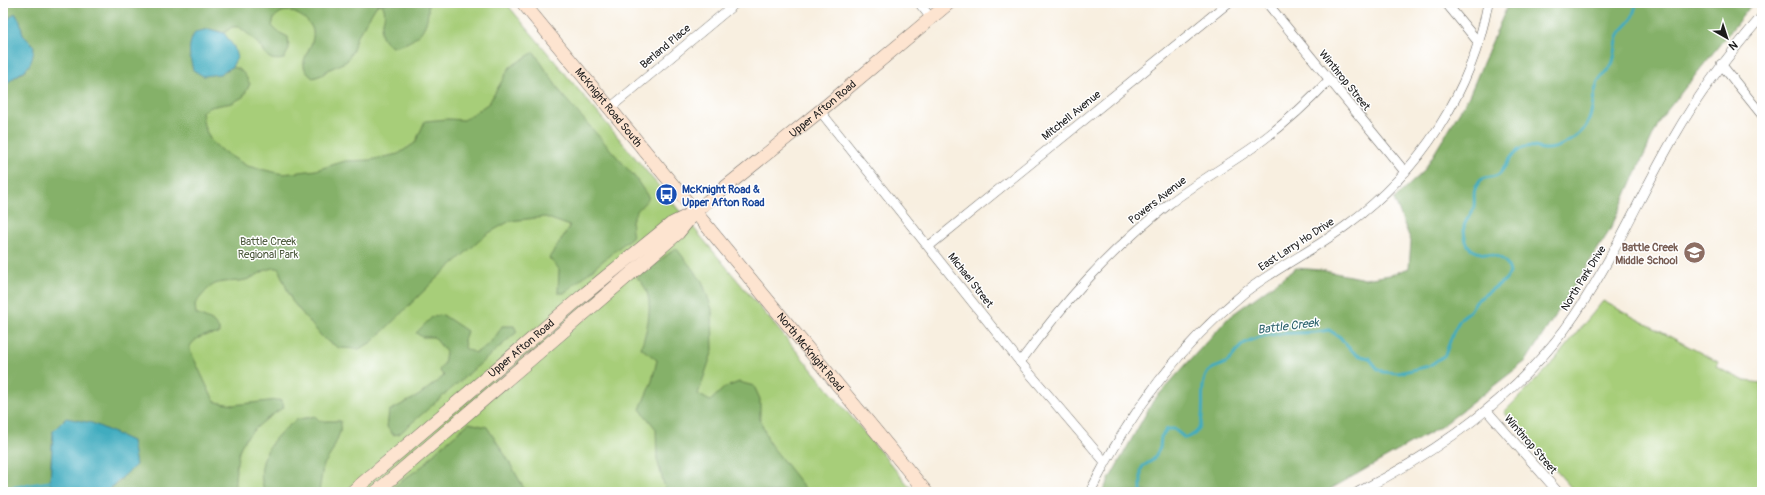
<svg xmlns="http://www.w3.org/2000/svg" width="1765" height="495" viewBox="0 0 1765 495" font-family="Pangolin,sans-serif">
  <style>
    .green { fill: #a7ce79; stroke: #62754a }
    .forest { fill: #85b169; stroke: #506642 }
    .water { fill: #40acbf; stroke: #2e646e }
    .lines { fill: none; stroke-linecap: round; stroke-linejoin: round }
    .stream { stroke: #40acbf; stroke-width: 3 }
    .street-casing { stroke: #696661; stroke-width: 10 }
    .secondary-casing { stroke: #696661; stroke-width: 14 }
    .street { stroke: #fff; stroke-width: 9 }
    .secondary { stroke: #fde4d0; stroke-width: 13 }
    .labels { text-anchor: middle; stroke-width: 3; stroke-linejoin: round; paint-order: stroke }
    .street-label { font-size: 11px; fill: #1c1c1c; stroke: #fff }
    .transit-label { font-size: 11px; font-weight: bold; fill: #164399; stroke: #fff; text-anchor: start }
    .park-label { font-size: 11px; fill: #4d5a3d; stroke: #fff }
    .education-label { font-size: 11px; font-weight: bold; fill: #785e54; stroke: #fff; text-anchor: end }
    .water-label { font-size: 12px; font-style: italic; fill: #2e646e; stroke: #fff }
  </style>
  <rect width="100%" height="100%" fill="#fff"/>
  <filter id="ink" filterUnits="userSpaceOnUse"><feTurbulence type="fractalNoise" baseFrequency=".025" numOctaves="2"/><feDisplacementMap in="SourceGraphic" scale="8" xChannelSelector="R" yChannelSelector="G"/><feConvolveMatrix kernelMatrix="1 2 1 2 8 2 1 2 1" color-interpolation-filters="sRGB"/></filter>
  <filter id="wash" filterUnits="userSpaceOnUse"><feTurbulence type="fractalNoise" baseFrequency=".012" numOctaves="4" result="noise"/><feDisplacementMap in="SourceGraphic" scale="16" xChannelSelector="R" yChannelSelector="G"/><feGaussianBlur stdDeviation="0.9" result="paint"/><feColorMatrix in="noise" values="0 0 0 0 0 0 0 0 0 0 0 0 0 0 0 0 0 1.4 0 .05"/><feComposite in="paint" operator="in"/></filter>
  <g filter="url(#wash)">
    <rect width="100%" height="100%" fill="#f8efe0"/>
    <g class="green">
      <path d="M 3,3 L 506,3 L 914,492 L 3,492 Z"/>
      <path d="M 1603,301 L 1718,362 L 1716,367 L 1745,381 L 1762,383 L 1762,492 L 1575,492 L 1504,412 L 1547,369 Z"/>
    </g>
    <g class="forest">
      <path d="M 3,3 L 428,3 C 430,29 417,43 392,47 C 368,29 392,22 382,4 L 377,5 L 356,38 L 353,50 L 347,61 L 328,70 L 322,75 L 313,78 C 291,62 316,50 313,31 C 311,20 292,8 282,12 C 279,13 276,16 274,18 L 272,26 L 278,32 L 288,37 L 289,49 L 284,59 C 268,62 267,56 259,45 C 253,38 246,32 239,27 L 232,27 L 224,33 L 209,29 L 220,74 L 232,67 C 243,69 245,75 250,84 L 243,97 L 232,103 L 210,107 L 202,112 L 204,126 L 211,141 L 221,150 L 247,166 L 283,174 L 316,170 L 345,161 L 370,160 L 398,154 L 415,143 L 425,121 L 448,119 L 464,120 L 489,103 L 510,67 L 534,52 L 563,96 L 634,176 L 649,198 C 637,211 628,217 633,236 L 564,293 L 558,293 L 559,269 L 549,258 L 570,226 L 545,217 L 510,221 L 487,234 L 438,277 L 372,342 L 359,349 L 339,348 L 323,338 L 292,301 L 278,268 C 266,267 259,275 249,279 C 238,283 226,280 215,284 C 207,288 201,297 195,304 L 196,314 L 212,321 L 219,329 L 219,334 C 206,335 195,336 189,348 L 210,393 L 216,402 L 233,405 L 278,400 L 282,401 L 284,407 C 270,416 249,431 241,446 C 237,455 234,482 235,492 L 106,492 L 122,480 L 53,431 L 50,482 L 52,492 L 3,492 L 3,89 L 9,81 L 26,70 L 34,46 L 23,35 L 20,21 L 15,13 L 3,24 Z"/>
      <path d="M 1507,3 L 1753,3 L 1661,118 L 1610,230 L 1526,361 L 1442,426 L 1325,492 L 1102,492 L 1153,401 L 1229,317 L 1296,268 L 1320,270 L 1365,279 L 1390,275 L 1409,268 L 1411,241 L 1394,199 L 1423,172 L 1469,96 L 1506,9 Z"/>
      <path d="M 676,248 L 702,281 L 712,309 L 713,350 L 698,394 L 710,401 L 724,388 L 739,382 L 754,386 L 760,399 L 760,419 L 770,444 L 808,492 L 666,492 L 657,459 L 656,429 L 640,409 L 652,381 L 657,360 L 641,348 C 648,327 657,294 637,278 Z"/>
      <path d="M 443,315 L 467,331 L 464,340 L 465,348 L 475,353 C 488,346 495,339 502,326 L 514,326 L 517,332 L 399,434 L 393,435 L 387,427 L 389,411 L 418,396 L 444,376 L 439,370 L 444,364 L 446,352 L 434,337 L 422,337 L 416,333 L 432,317 Z"/>
      <path d="M 315,416 L 320,421 L 341,421 L 340,432 L 332,452 L 323,466 L 319,492 L 265,492 C 255,469 267,443 286,428 C 289,426 293,422 296,420 C 302,418 309,418 315,416 Z"/>
      <path d="M 469,423 L 487,427 L 507,458 L 526,492 L 387,492 L 425,464 L 436,451 Z"/>
    </g>
    <g class="water">
      <path d="M 15,13 L 20,21 L 23,35 L 34,46 C 32,77 18,68 3,89 L 3,24 Z"/>
      <path d="M 209,29 L 224,33 L 234,47 L 237,57 L 232,67 L 220,74 L 203,76 L 193,70 C 189,54 187,46 195,32 Z"/>
      <path d="M 66,418 L 92,423 L 132,441 L 136,465 L 106,492 L 52,492 L 50,482 L 53,431 Z"/>
    </g>
    <g class="lines">
      <g class="stream">
        <path d="M 3,489 L 50,482"/>
        <path d="M 1141,492 L 1141,470 L 1143,466 L 1153,460 L 1160,448 L 1161,437 L 1167,429 L 1174,429 L 1185,438 C 1215,432 1194,391 1208,372 C 1213,366 1221,367 1227,362 C 1234,357 1237,348 1245,343 C 1270,329 1302,336 1329,330 L 1340,337 L 1347,346 L 1357,355 L 1369,358 L 1377,368 L 1383,372 L 1399,373 L 1429,366 L 1445,355 L 1454,330 L 1461,318 L 1470,311 L 1476,301 L 1505,280 L 1510,273 C 1504,240 1465,270 1464,229 C 1463,222 1470,217 1473,210 C 1477,201 1470,193 1479,182 C 1484,175 1495,179 1500,173 C 1508,164 1512,151 1525,147 C 1531,145 1539,149 1545,149 C 1556,150 1573,140 1580,133 C 1596,118 1590,99 1598,82 C 1601,76 1607,72 1611,66 C 1616,58 1615,45 1618,37 C 1620,30 1627,26 1631,20 C 1633,15 1635,8 1637,3"/>
      </g>
    </g>
  </g>
  <g filter="url(#ink)">
    <g class="lines">
      <defs>
        <g id="street">
          <path d="M 919,3 L 931,18"/>
          <path d="M 1267,3 L 1405,172"/>
          <path d="M 1446,3 L 1479,43"/>
          <path d="M 1721,64 L 1762,115"/>
          <path d="M 610,108 L 736,3"/>
          <path d="M 820,111 L 1020,362 L 1105,462"/>
          <path d="M 929,246 L 1228,3"/>
          <path d="M 1020,362 C 1065,301 1109,251 1169,204 C 1196,183 1225,167 1252,148 C 1280,128 1306,105 1329,80"/>
          <path d="M 1487,411 L 1558,492"/>
          <path d="M 1090,492 C 1128,416 1178,347 1244,293 C 1277,267 1314,250 1347,225 C 1420,171 1472,92 1488,3"/>
          <path d="M 1358,492 C 1437,452 1511,401 1565,329 C 1609,269 1637,201 1674,137 C 1699,93 1729,54 1762,16"/>
        </g>
        <g id="secondary">
          <path id="s1" d="M 523,3 L 926,492"/>
          <path id="s2" d="M 352,492 L 581,297 L 671,224 L 691,214"/>
          <path id="s3" d="M 376,492 L 678,233 L 695,212 L 708,201 L 820,111 L 949,3"/>
        </g>
      </defs>
      <use href="#street" class="street-casing"/>
      <use href="#secondary" class="secondary-casing"/>
      <use href="#street" class="street"/>
      <use href="#secondary" class="secondary"/>
    </g>
  </g>
  <defs>
    <symbol id="bus-disc" viewBox="-11 -11 22 22"><circle r="9.5" fill="#1a4fb4" stroke="#fff"/><path d="M-5-6H5V4H4V6H2V4H-2V6H-4V4H-5ZM-3.5-4V0h7V-4ZM-3.5 1.2v1.5H-2V1.2ZM2 1.2v1.5H3.5V1.2Z" fill="#fff"/></symbol>
    <symbol id="school-disc" viewBox="-11 -11 22 22"><circle r="9.5" fill="#8d6e63" stroke="#fff"/><path d="M0-5L7-2L0 1L-7-2ZM-4 1L0 2.5L4 1V4Q0 6-4 4Z" fill="#fff"/></symbol>
  </defs>
  <g fill-rule="evenodd">
    <use href="#bus-disc" x="654" y="182" width="25" height="25"/>
    <use href="#school-disc" x="1682" y="240" width="25" height="25"/>
  </g>
  <g class="labels">
    <g class="street-label">
      <text transform="translate(665 46) rotate(-40)" y="4">Berland Place</text>
      <text transform="translate(1345 80) rotate(51)" y="4">Winthrop Street</text>
      <text dy="4" stroke="none"><textPath href="#s1" startOffset="135">McKnight Road South</textPath></text>
      <text dy="4" stroke="none"><textPath href="#s3" startOffset="589">Upper Afton Road</textPath></text>
      <text transform="translate(1071 115) rotate(-39)" y="4">Mitchell Avenue</text>
      <text transform="translate(1157 200) rotate(-38)" y="4">Powers Avenue</text>
      <text transform="translate(1296 244) rotate(-33)" y="4">East Larry Ho Drive</text>
      <text transform="translate(1583 278) rotate(-58)" y="4">North Park Drive</text>
      <text transform="translate(971 280) rotate(52)" y="4">Michael Street</text>
      <text dy="4" stroke="none"><textPath href="#s2" startOffset="222">Upper Afton Road</textPath></text>
      <text dy="4" stroke="none"><textPath href="#s1" startOffset="452">North McKnight Road</textPath></text>
      <text transform="translate(1531 444) rotate(49)" y="4">Winthrop Street</text>
    </g>
    <g class="transit-label">
      <text x="682" y="193">McKnight Road &amp;<tspan x="682" dy="13">Upper Afton Road</tspan></text>
    </g>
    <g class="park-label">
      <text x="268" y="245">Battle Creek<tspan x="268" dy="13">Regional Park</tspan></text>
    </g>
    <g class="education-label">
      <text x="1678" y="251">Battle Creek<tspan x="1678" dy="13">Middle School</tspan></text>
    </g>
    <g class="water-label">
      <text transform="translate(1288 326) rotate(-7)" y="4">Battle Creek</text>
    </g>
  </g>
  <rect width="1765" height="495" fill="none" stroke="#fff" stroke-width="16"/>
  <g transform="translate(1727 38) rotate(141)" stroke="#ffffff" stroke-width="3" paint-order="stroke">
  <path d="M0-3L7 15L0 10L-7 15Z" fill="#1c1c1c"/>
  <text y="-6" font-size="11" font-weight="bold" text-anchor="middle" fill="#1c1c1c">N</text>
  </g>
</svg>
